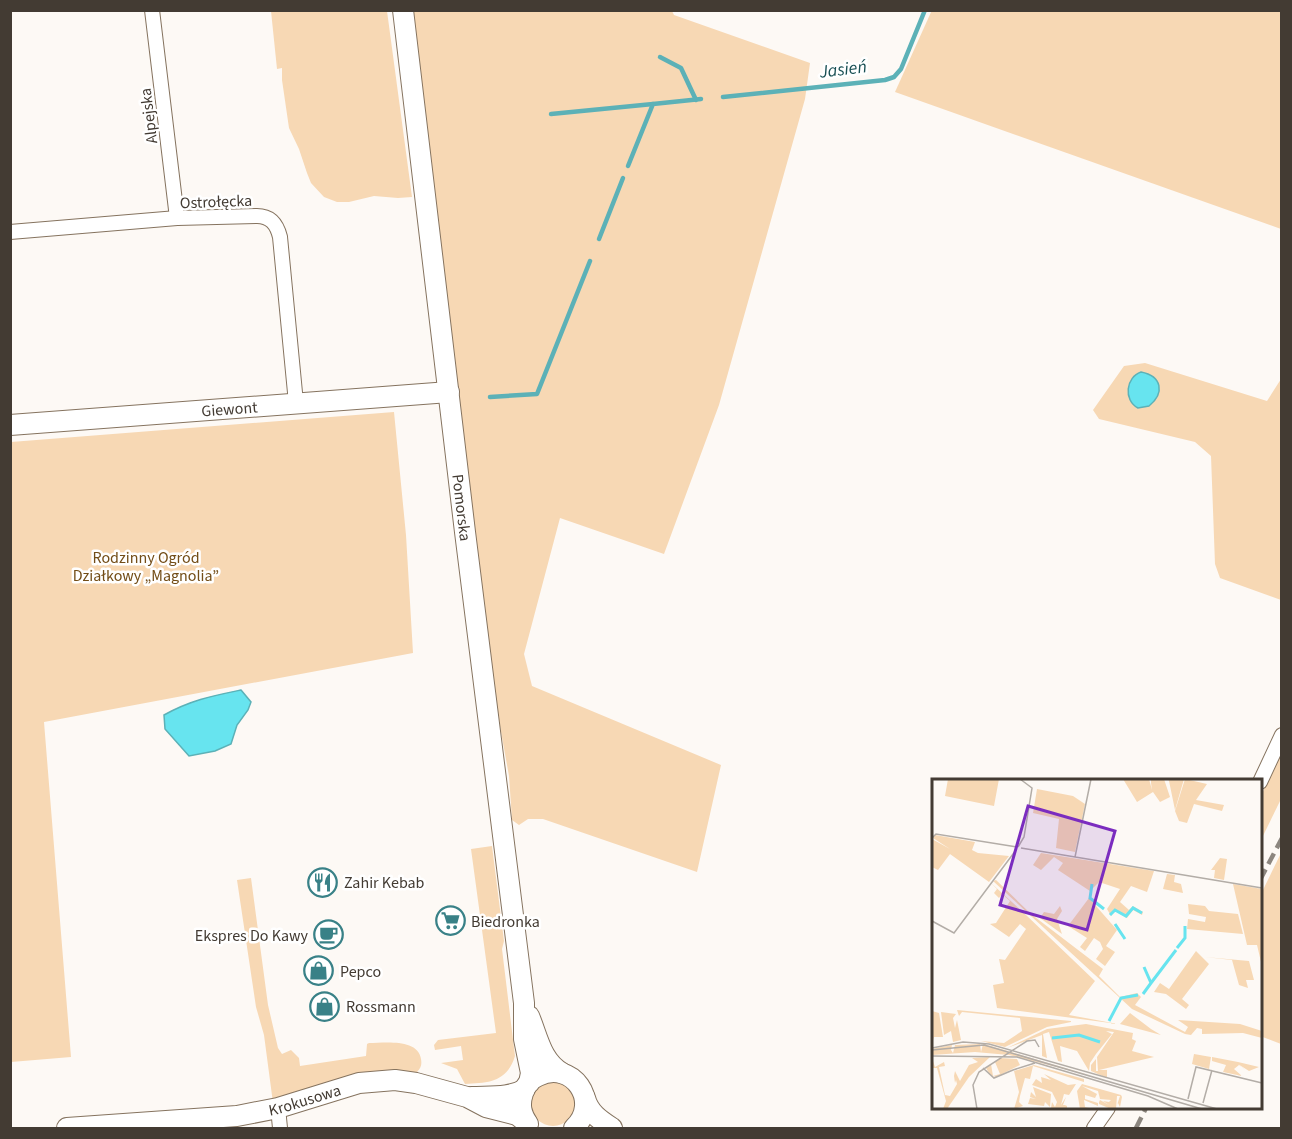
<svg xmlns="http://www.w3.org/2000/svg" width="1292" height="1139" viewBox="0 0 1292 1139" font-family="'Source Sans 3',sans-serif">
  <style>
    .green { fill: #f7d8b4 }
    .water { fill: #67e4ef; stroke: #5cb1b7; stroke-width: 1.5 }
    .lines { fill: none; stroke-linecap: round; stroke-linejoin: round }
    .stream { stroke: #5cb1b7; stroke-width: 4.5 }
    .street-casing { stroke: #85735f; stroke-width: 16 }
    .secondary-casing { stroke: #85735f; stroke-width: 22 }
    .street { stroke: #fff; stroke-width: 14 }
    .secondary { stroke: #fff; stroke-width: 20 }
    .rail { stroke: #8c867f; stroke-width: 4.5; stroke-dasharray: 12 6; stroke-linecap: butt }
    .labels { text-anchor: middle; stroke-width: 5; stroke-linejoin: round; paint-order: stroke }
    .street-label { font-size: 16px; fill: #433b33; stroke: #fff }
    .park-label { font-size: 16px; fill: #734d17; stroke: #fff }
    .poi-label { font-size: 16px; fill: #433b33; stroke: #fff; text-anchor: start }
    .water-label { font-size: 18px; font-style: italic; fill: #184f53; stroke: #fff }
    .inset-river { fill: none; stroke: #67e4ef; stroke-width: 3 }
    .inset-road { fill: none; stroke: #b3ada7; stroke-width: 1.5 }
    .view { fill: #7b2cbf; fill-opacity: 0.15; stroke: #7b2cbf; stroke-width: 3 }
    .inset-edge { fill: none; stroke: #433b33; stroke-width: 3 }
  </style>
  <rect width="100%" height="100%" fill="#fdf9f5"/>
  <g class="green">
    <path d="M 932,10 L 1281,11 L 1281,229 L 895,92 Z"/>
    <path d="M 271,11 L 387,11 L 412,197 L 398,198 L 374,196 L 349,202 L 337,202 L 324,197 L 311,183 L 307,173 L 299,149 L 289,128 L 282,80 L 282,68 L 277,69 Z"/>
    <path d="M 409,11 L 672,11 L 674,15 L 810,63 L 805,99 L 719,405 L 664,554 L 560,518 L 524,654 L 532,686 L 721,765 L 697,872 L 543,819 L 528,819 L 519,825 L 512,820 L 509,776 L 494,693 Z"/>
    <path d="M 1145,363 L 1267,401 L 1281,379 L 1281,600 L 1220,578 L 1215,564 L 1211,456 L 1195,442 L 1099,419 L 1093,410 L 1124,366 Z"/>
    <path d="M 394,412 L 406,535 L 413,653 L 44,722 L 71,1057 L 11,1062 L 11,442 Z"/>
    <path d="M 1281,751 L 1281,799 L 1260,842 L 1261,796 Z"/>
    <path d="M 492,846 L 504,941 L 502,949 L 515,1056 C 507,1082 489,1083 465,1084 L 457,1069 L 441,1063 L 463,1060 L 461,1046 L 435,1050 L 434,1045 L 438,1040 L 496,1033 L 471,849 Z"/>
    <path d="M 1281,853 L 1281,1044 L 1260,1036 L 1261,894 Z"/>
    <path d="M 251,878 L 268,1005 L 278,1048 L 282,1054 L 291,1050 L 299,1058 L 300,1066 L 366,1056 L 367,1044 L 369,1043 C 384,1043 418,1038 421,1059 C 422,1065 421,1068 417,1072 L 273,1103 L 264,1035 L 256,1007 L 237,880 Z"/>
    <circle cx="553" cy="1104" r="22"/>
  </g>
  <g class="water">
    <path d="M 1141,372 C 1162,376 1165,393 1149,406 L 1138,408 C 1123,400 1126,377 1141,372 Z"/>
    <path d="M 241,690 L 251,702 L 248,710 L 237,725 L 231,744 L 215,751 L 189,756 L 165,729 L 164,715 C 191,700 212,696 241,690 Z"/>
  </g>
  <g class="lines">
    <g class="stream">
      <path d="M 660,57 L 681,68 L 696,100"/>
      <path d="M 723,97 L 885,80 L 894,77 L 901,69 L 925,10"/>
      <path d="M 551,114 L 653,104"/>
      <path d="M 628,166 L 653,104 L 701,99"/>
      <path d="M 599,239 L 623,178"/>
      <path d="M 490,397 L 537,394 L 590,261"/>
    </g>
    <defs>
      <g id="street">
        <path d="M 152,10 L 177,218"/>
        <path d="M 10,232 L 177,218 L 257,216 C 271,216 277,225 280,237 L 296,403"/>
        <path d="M 1260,782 L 1282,735"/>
        <path d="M 278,1108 L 280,1128"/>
        <path d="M 1094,1128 L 1108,1108"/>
      </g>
      <g id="secondary">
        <path id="s1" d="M 403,10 L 465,532 L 524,1003 L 524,1039 L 531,1073 L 529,1083"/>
        <path id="s2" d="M 10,425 L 449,392"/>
        <path d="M 529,1016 C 538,1037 541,1061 562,1073"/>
        <path d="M 472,1097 C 489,1096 511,1098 525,1089"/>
        <path d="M 585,1098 C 589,1113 600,1120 612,1128"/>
        <path d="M 528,1124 C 521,1114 519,1105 523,1093 C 525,1086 531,1079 538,1076 C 572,1059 602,1102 574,1128"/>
        <path id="s3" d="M 67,1128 L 237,1116 L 278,1108 L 359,1083 L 395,1080 L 416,1083 L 467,1097 L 486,1107 L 517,1115 L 527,1123"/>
      </g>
    </defs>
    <use href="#street" class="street-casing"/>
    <use href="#secondary" class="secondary-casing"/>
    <use href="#street" class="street"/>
    <use href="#secondary" class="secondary"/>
    <g class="rail">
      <path d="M 1260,880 L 1282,838"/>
      <path d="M 1136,1128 L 1146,1108"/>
    </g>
  </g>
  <defs>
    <symbol id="restaurant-ring" viewBox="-11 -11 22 22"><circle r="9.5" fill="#fff" stroke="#398187" stroke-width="1.5"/><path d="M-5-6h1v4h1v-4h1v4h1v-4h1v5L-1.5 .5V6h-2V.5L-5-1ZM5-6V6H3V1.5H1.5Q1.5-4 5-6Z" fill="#398187"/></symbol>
    <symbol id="supermarket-ring" viewBox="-11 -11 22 22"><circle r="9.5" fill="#fff" stroke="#398187" stroke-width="1.5"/><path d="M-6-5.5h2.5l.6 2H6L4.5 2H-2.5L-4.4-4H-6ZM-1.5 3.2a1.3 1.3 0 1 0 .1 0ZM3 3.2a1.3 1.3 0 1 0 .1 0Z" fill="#398187"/></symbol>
    <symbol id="cafe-ring" viewBox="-11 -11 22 22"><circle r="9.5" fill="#fff" stroke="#398187" stroke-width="1.5"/><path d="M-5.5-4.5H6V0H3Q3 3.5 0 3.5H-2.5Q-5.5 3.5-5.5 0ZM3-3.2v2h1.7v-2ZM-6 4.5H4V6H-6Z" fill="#398187"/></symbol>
    <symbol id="shop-ring" viewBox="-11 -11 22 22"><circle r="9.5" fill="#fff" stroke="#398187" stroke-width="1.5"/><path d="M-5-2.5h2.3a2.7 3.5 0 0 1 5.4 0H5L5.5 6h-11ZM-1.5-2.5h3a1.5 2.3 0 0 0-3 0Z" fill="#398187"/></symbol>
  </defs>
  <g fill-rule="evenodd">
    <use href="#restaurant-ring" x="306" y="866" width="33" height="33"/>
    <use href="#supermarket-ring" x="434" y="904" width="33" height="33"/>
    <use href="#cafe-ring" x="312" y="918" width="33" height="33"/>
    <use href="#shop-ring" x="302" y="954" width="33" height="33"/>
    <use href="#shop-ring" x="308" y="990" width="33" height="33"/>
  </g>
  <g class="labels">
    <g class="street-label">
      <text transform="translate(148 116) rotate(-97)" y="6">Alpejska</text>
      <text transform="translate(216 201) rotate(-2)" y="6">Ostrołęcka</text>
      <text dy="6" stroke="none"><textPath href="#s2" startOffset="220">Giewont</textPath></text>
      <text dy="6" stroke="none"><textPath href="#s1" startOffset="501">Pomorska</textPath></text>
      <text dy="6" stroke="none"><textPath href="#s3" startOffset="240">Krokusowa</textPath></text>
    </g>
    <g class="park-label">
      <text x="146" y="563">Rodzinny Ogród<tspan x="146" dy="18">Działkowy „Magnolia”</tspan></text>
    </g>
    <g class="poi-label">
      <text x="344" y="888">Zahir Kebab</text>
      <text x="471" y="927">Biedronka</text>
      <text x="308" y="941" text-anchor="end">Ekspres Do Kawy</text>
      <text x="340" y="977">Pepco</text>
      <text x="346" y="1012">Rossmann</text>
    </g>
    <g class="water-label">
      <text transform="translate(843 69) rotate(-7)" y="6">Jasień</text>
    </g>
  </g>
  <g transform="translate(932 779)">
    <rect width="330" height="330" fill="#fdf9f5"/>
    <path d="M 16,0 L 67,0 L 62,27 L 13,17 ZM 191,0 L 217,0 L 220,11 L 219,4 L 219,0 L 232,0 L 238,18 L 228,23 L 221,13 L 205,23 ZM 236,0 L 252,0 L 243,31 L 237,2 ZM 253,0 L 275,5 L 264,21 L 292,26 L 290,32 L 262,25 L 255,44 L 247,42 L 243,32 ZM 105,10 L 141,17 L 153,25 L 143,73 L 124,69 L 127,40 L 101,34 ZM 3,56 L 43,63 L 40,71 L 46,74 L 77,77 L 57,103 L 11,70 L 18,75 L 6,91 L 0,88 L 0,60 L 18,70 L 1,59 ZM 109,74 L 222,92 L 215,113 L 199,107 L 188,123 L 197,131 L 201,127 L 211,133 L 210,136 L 201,131 L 195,139 L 183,132 L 179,137 L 175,130 L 188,110 L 167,103 L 158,112 L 126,91 L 131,84 L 122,78 L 109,91 L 101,86 ZM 288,79 L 295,80 L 292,101 L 282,99 L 283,91 L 279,91 ZM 235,95 L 243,96 L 242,103 L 249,105 L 251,114 L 231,110 ZM 64,101 L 99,135 L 171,190 L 167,197 L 188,218 L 205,214 L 209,218 L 203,226 L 253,253 L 256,248 L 246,241 L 308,245 L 330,252 L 330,259 L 311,254 L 270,255 L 270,250 L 265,249 L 259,256 L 253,255 L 200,230 L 61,102 ZM 59,104 L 93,135 L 163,202 L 137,236 L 186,245 L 65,229 L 61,206 L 72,204 L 67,180 L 73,181 L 94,150 L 88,145 L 77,158 L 58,145 L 64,144 L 78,122 L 70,115 L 67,119 L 62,114 L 65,110 ZM 301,105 L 330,110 L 330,187 L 325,166 L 315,166 ZM 157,119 L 185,151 L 174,167 L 183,173 L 173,187 L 164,180 L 171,170 L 168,163 L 162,159 L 153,172 L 148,168 L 155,159 L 136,147 ZM 256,125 L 273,127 L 277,132 L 306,135 L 311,155 L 255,150 L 256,140 L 273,143 L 274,138 L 257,135 ZM 128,127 L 130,132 L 125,140 L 130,155 L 108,139 L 112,133 L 122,135 ZM 264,172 L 277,185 L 250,220 L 257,226 L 254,230 L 234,215 L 222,213 L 228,204 L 237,210 ZM 273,178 L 317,182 L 322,201 L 314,201 L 316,209 L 307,206 L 300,181 ZM 25,231 L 139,242 L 139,243 L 115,248 L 73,268 L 49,262 L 72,264 L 90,252 L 88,239 L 30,233 L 27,237 ZM 0,232 L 7,234 L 11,258 L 2,258 L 0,265 ZM 9,233 L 24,235 L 21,239 L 23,249 L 25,241 L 29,261 L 21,263 L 19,252 L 12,256 ZM 198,234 L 219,250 L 229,256 L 188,245 ZM 154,245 L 201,254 L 200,260 L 204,262 L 200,272 L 222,278 L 167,291 L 175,291 L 175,299 L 159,292 L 159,286 L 164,280 L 164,292 L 166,292 L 165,278 L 182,253 L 174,252 L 180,255 L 164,275 L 158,284 L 157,292 L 145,272 L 128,267 L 130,283 L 126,282 L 117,253 L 111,255 L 115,279 L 110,277 L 110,256 L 75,269 L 115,250 ZM 48,265 L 49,273 L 51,265 L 59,267 L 160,297 L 77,276 L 43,273 L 0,276 L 0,270 L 20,266 L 19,271 L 21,274 L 23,266 ZM 262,275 L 279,278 L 277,290 L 260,285 ZM 58,278 L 37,298 L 15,330 L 11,330 L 14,322 L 5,289 L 0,289 L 1,282 L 3,288 L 12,283 L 13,287 L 7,288 L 13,316 L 18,317 L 25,305 L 24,301 L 23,304 L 22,297 L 23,292 L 28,302 L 37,286 L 46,283 L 40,279 ZM 280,278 L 306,283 L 327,288 L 317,292 L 306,285 L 315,292 L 307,286 L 302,290 L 310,297 L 291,293 L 294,286 L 280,282 ZM 68,279 L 85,280 L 88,286 L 64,298 L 58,296 L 54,289 L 59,285 L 61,297 L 68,295 L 63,283 ZM 102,286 L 152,300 L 152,303 L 101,287 L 98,300 L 93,299 L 88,317 L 87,323 L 91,327 L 82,330 L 87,313 L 82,292 ZM 112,295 L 136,306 L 144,305 L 137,316 L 132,315 L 129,326 L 134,318 L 131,326 L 133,326 L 135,327 L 135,329 L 119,329 L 120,323 L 123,328 L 125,323 L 120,313 L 100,306 L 104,300 L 110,304 L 109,298 L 119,301 ZM 150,305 L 189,316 L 190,318 L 188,328 L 186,324 L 185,326 L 188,317 L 185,317 L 184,330 L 179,330 L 167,325 L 167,323 L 168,321 L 177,326 L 171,322 L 177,323 L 179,321 L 168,320 L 166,312 L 150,307 L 165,315 L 163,319 L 153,316 L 153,320 L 166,324 L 166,327 L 152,321 L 153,328 L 161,330 L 148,330 L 145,312 ZM 101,308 L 119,315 L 118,328 L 113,323 L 112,327 L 96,325 L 98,319 L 104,320 L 98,318 L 99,313 L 104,318 Z" fill="#f7d8b4"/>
    <path class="inset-river" d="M 160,105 L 158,119 L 172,130M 178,136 L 183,131 L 194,137 L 201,129 L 210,134M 183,145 L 193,160M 245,169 L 253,159 L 253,147M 219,204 L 244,171M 211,215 L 219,204 L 212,188M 177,242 L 189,219 L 206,216M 120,259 L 147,256 L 168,263"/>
    <path class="inset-road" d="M 0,59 L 4,55 L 85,68M 86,68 L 92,58 L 100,9 L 88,0M 89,69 L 330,109M 143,78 L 159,0M 0,142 L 22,154 L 84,71M 0,269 L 31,263 L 57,265 L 285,330M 0,271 L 52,266 L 270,330M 0,277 L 85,278 L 216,317 L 246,330M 51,289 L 62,299 L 81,291M 81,291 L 103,284M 256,320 L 264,288 L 330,304M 271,324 L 280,291M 45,330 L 41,306 L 47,293 L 95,262 L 103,261 L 107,268"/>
    <path class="view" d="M 96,27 L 183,52 L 155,151 L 68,126 Z"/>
    <rect width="330" height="330" class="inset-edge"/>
  </g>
  <rect width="1292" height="1139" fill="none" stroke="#433b33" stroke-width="24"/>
</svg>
